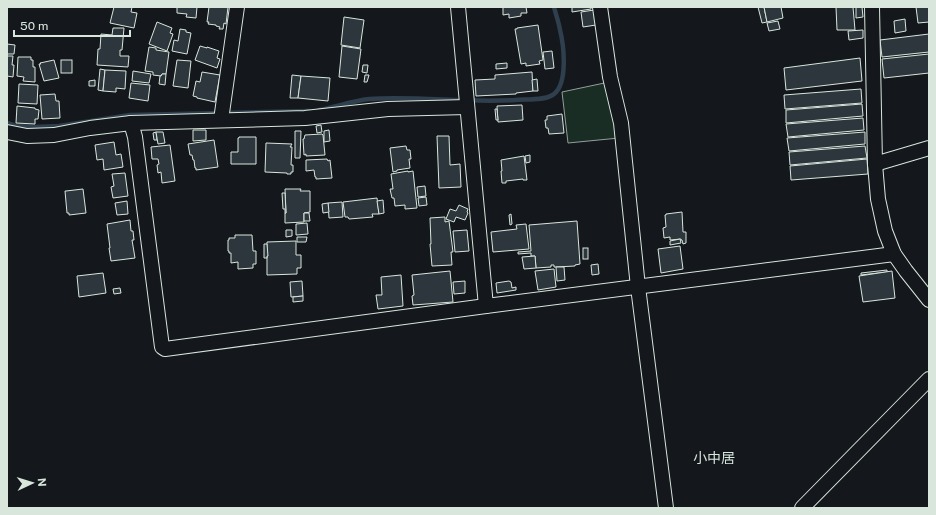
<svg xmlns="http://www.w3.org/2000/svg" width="936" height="515" viewBox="0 0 936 515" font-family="'Public Sans','Noto Sans JP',sans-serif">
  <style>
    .green { fill: #1a2d24; stroke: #939e99 }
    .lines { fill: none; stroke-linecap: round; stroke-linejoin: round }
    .stream { stroke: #2f3f4d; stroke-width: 4.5 }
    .building { fill: #2c363c; stroke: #d8e6dc }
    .minor-casing { stroke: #d8e6dc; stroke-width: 16 }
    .minor { stroke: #14181c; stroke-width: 14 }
    .labels { text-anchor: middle; stroke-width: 3; stroke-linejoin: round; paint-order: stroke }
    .quarter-label { font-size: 14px; fill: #d8e6dc; stroke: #14181c }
  </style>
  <rect width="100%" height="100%" fill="#14181c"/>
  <path class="green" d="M 609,82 L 619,138 L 568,143 L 562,92 Z"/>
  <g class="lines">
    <g class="stream">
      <path d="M 319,110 C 335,107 352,101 369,99 C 418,96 466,103 515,100 C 525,99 546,101 554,94 C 568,83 564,46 560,30 C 559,23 556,15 554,7"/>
      <path d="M 7,123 L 16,126 L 35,127 L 59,126 L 130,115 L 309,111"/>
    </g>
  </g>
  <g class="building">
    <path d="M 114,7 L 132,7 L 131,12 L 137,13 L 134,28 L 110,23 Z"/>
    <path d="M 177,7 L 197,7 L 196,18 L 186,17 L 187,14 L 177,13 Z"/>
    <path d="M 209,7 L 228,7 L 226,24 L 224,23 L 223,29 L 219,29 L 220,27 L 216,26 L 216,25 L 208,24 L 209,22 L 207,22 Z"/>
    <path d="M 503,7 L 526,7 L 527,13 L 521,13 L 521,16 L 509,18 L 509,14 L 503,15 Z"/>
    <path d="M 572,7 L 591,7 L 591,9 L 572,12 Z"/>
    <path d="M 758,7 L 764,7 L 767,22 L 762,23 Z"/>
    <path d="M 764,7 L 781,7 L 783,18 L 767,22 Z"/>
    <path d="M 836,7 L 853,7 L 855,30 L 837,30 Z"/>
    <path d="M 856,7 L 862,7 L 863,17 L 856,18 Z"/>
    <path d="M 916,7 L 929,7 L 929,22 L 918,23 Z"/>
    <path d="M 594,10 L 596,25 L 583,27 L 581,12 Z"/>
    <path d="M 344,17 L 364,20 L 360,48 L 341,45 Z"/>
    <path d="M 905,19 L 906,31 L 895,33 L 894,21 Z"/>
    <path d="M 778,21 L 780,29 L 769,31 L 767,23 Z"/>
    <path d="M 157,22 L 172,28 L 170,33 L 173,34 L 167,51 L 149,44 Z"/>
    <path d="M 538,25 L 543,60 L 539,61 L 540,64 L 526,66 L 526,63 L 521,64 L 515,29 L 517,29 L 517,28 Z"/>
    <path d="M 113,28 L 124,28 L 122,50 L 120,50 L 120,56 L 129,56 L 128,67 L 97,65 L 98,49 L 100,49 L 101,34 L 112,35 Z"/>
    <path d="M 180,29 L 186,30 L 186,32 L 191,33 L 187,54 L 172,51 L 174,40 L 178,41 Z"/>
    <path d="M 863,30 L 863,38 L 849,40 L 848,31 Z"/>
    <path d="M 929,34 L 929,52 L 882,57 L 880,40 Z"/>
    <path d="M 7,44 L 15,45 L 14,54 L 7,54 Z"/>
    <path d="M 200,46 L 207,48 L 207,47 L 219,51 L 217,58 L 220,59 L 217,68 L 195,60 Z"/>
    <path d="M 342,46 L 361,49 L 357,79 L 339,77 Z"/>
    <path d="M 149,47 L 156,48 L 156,50 L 169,52 L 166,74 L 162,74 L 161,76 L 153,75 L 153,72 L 145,71 Z"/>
    <path d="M 552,51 L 554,68 L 545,69 L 543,52 Z"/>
    <path d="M 929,54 L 929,73 L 884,78 L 882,59 Z"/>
    <path d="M 7,56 L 13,56 L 12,65 L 14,65 L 13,77 L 7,76 Z"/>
    <path d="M 18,57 L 31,57 L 31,60 L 33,60 L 33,67 L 35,67 L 35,82 L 23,81 L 24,77 L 17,76 Z"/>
    <path d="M 860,58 L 862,81 L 786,90 L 784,68 Z"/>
    <path d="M 54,60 L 59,78 L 44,81 L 39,64 L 41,64 L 40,63 Z"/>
    <rect x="61" y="60" width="11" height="13"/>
    <path d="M 177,60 L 191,61 L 188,88 L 173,86 Z"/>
    <path d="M 507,63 L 507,68 L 496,69 L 496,64 Z"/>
    <path d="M 363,65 L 368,65 L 367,73 L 362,72 Z"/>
    <path d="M 100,69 L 105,70 L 103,91 L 98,90 Z"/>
    <path d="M 105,70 L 126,71 L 125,89 L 116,88 L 116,92 L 103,91 Z"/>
    <path d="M 133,71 L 151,74 L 149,83 L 132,81 Z"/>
    <path d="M 202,72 L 220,75 L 215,102 L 197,98 L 197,97 L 193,96 L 196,81 L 200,82 Z"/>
    <path d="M 532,72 L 533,91 L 516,93 L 516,94 L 476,96 L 475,80 L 495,79 L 495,75 Z"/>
    <path d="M 162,74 L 166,74 L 165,85 L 159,84 L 160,76 L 161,76 Z"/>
    <path d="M 292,75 L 301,76 L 298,98 L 290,98 Z"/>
    <path d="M 365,75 L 369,75 L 367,82 L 364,82 Z"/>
    <path d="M 301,76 L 330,78 L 328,101 L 298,98 Z"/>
    <path d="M 537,79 L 538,91 L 533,91 L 532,80 Z"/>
    <path d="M 95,80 L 95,86 L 89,86 L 89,81 Z"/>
    <path d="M 131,83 L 150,85 L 148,101 L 129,98 Z"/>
    <path d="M 19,84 L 38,85 L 37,104 L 18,103 Z"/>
    <path d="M 861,89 L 862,103 L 785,109 L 784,95 Z"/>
    <path d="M 55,94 L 56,101 L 59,101 L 60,118 L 42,119 L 40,95 Z"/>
    <path d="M 862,104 L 863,116 L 786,123 L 786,110 Z"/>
    <path d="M 522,105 L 523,120 L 498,122 L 497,106 Z"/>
    <path d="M 17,106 L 35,108 L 35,109 L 39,110 L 38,119 L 35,119 L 35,124 L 16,123 Z"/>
    <path d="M 495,109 L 497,109 L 498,120 L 496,120 Z"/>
    <path d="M 562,114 L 564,133 L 549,134 L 548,128 L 546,128 L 545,120 L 547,120 L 547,116 Z"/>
    <path d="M 863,118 L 864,130 L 788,137 L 786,124 Z"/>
    <path d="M 321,125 L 322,132 L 317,133 L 316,126 Z"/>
    <path d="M 193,130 L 206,130 L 206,140 L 193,141 Z"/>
    <path d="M 329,130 L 330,141 L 324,142 L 324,131 Z"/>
    <path d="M 295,131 L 301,131 L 300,158 L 295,158 Z"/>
    <path d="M 156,132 L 157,140 L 154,140 L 153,133 Z"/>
    <path d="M 156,132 L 163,132 L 165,143 L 158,144 Z"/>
    <path d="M 865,132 L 865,144 L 789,151 L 787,138 Z"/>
    <path d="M 322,134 L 323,135 L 325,155 L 306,156 L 306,154 L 304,155 L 303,139 L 304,139 L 305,135 Z"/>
    <path d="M 437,136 L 449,136 L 450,165 L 460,164 L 461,187 L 439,188 Z"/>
    <path d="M 239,137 L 256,137 L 256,164 L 231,164 L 231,152 L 238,152 L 238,138 L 239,138 Z"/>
    <path d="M 214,140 L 218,167 L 196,170 L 196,168 L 195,168 L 194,160 L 193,160 L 192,155 L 190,155 L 188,144 Z"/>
    <path d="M 114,142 L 116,155 L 121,154 L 123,167 L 104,170 L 103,159 L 97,160 L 95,145 Z"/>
    <path d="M 266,143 L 292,144 L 290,147 L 292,147 L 291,165 L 293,165 L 293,172 L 291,172 L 291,174 L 287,174 L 287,173 L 265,172 Z"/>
    <path d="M 170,145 L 175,181 L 162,183 L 161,172 L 158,173 L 157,165 L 159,164 L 158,159 L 152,159 L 151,147 Z"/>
    <path d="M 406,146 L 407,150 L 410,150 L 411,159 L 409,159 L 410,168 L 397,170 L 397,171 L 393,172 L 390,148 Z"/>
    <path d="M 865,146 L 867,158 L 790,165 L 789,152 Z"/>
    <path d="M 530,155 L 530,162 L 526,163 L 525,156 Z"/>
    <path d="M 524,156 L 527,180 L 523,180 L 523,179 L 506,181 L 506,183 L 502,183 L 501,171 L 502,171 L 501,160 Z"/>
    <path d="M 327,159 L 328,161 L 330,160 L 332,178 L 316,179 L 316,177 L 315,177 L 314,170 L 306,171 L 306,160 Z"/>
    <path d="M 867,159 L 868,174 L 791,180 L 790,166 Z"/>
    <path d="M 408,171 L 408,172 L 413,171 L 417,208 L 405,209 L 405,205 L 395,206 L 394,198 L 392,198 L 390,189 L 393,189 L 391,174 Z"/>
    <path d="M 125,173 L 128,196 L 113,198 L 111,187 L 114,186 L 112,174 Z"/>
    <path d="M 425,186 L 426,196 L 418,197 L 417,187 Z"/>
    <path d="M 83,189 L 86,213 L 69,215 L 69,213 L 67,213 L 65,191 L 66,191 Z"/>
    <path d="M 285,189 L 301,189 L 300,191 L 310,191 L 310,212 L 304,213 L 304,222 L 285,223 L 285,213 L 286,213 Z"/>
    <path d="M 282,193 L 285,193 L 286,213 L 285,213 L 285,209 L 283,209 Z"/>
    <path d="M 426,197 L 427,205 L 419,206 L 418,198 Z"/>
    <path d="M 377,198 L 379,214 L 372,214 L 373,217 L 349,219 L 348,217 L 345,217 L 343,202 Z"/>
    <path d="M 383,200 L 384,213 L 379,214 L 377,201 Z"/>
    <path d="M 127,201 L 128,214 L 117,215 L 115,203 Z"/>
    <path d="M 342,202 L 343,217 L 329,218 L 328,203 Z"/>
    <path d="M 328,203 L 329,212 L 323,213 L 322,204 Z"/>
    <path d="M 459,205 L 468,209 L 467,212 L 468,213 L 465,220 L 456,217 L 454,222 L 446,219 L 450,209 L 456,211 Z"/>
    <path d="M 682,212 L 683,232 L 686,232 L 686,243 L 683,244 L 682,240 L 681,240 L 681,239 L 670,240 L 670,237 L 664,238 L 663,228 L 666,227 L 665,215 L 666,215 L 666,214 Z"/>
    <path d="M 304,213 L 309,213 L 310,221 L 304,221 Z"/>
    <path d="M 511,214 L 512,224 L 510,225 L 509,215 Z"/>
    <path d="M 445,217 L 445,222 L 449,221 L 453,252 L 451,252 L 452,265 L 432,266 L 430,244 L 431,244 L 430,218 Z"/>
    <path d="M 130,220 L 131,231 L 133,231 L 134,240 L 132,240 L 135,258 L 111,261 L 109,248 L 110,248 L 107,224 Z"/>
    <path d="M 577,221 L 580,264 L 575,265 L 575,266 L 556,267 L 554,267 L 554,265 L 551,265 L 551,267 L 536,268 L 535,256 L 531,256 L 531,253 L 518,254 L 518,252 L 531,251 L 529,225 Z"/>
    <path d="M 307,223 L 308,234 L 296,235 L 296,224 Z"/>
    <path d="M 526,224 L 529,249 L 493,252 L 491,232 L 517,229 L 516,225 Z"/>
    <path d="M 286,230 L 292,230 L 292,236 L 286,237 Z"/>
    <path d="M 467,230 L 469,251 L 455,252 L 453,231 Z"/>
    <path d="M 235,235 L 252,235 L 253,251 L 256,251 L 256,264 L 253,264 L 253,268 L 238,269 L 238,262 L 231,263 L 231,253 L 229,253 L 229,251 L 228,251 L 228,240 L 229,240 L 229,238 L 235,238 Z"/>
    <path d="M 297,237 L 307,237 L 306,242 L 297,242 Z"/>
    <path d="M 680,239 L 681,243 L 670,245 L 670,241 Z"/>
    <path d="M 296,241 L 296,255 L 301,255 L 301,268 L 297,268 L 297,274 L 267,275 L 267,242 Z"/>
    <path d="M 264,244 L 267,244 L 268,256 L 267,256 L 267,258 L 264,258 Z"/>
    <path d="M 680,246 L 683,269 L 661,273 L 658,249 Z"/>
    <rect x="583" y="248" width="5" height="11"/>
    <path d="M 535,256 L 536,268 L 524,269 L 522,257 Z"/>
    <path d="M 598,264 L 599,274 L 592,275 L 591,265 Z"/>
    <path d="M 556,267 L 564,267 L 565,280 L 557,281 Z"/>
    <path d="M 554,269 L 556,287 L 538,290 L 535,271 Z"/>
    <path d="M 887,270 L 887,272 L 861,275 L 861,273 Z"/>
    <path d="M 450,271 L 453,302 L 413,305 L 412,296 L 414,295 L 412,275 Z"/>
    <path d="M 892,271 L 895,298 L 863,302 L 859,276 Z"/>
    <path d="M 103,273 L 106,293 L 79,297 L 77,276 Z"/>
    <path d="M 401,275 L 403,306 L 378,309 L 376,295 L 382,295 L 381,277 Z"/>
    <path d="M 302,281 L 303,296 L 291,297 L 290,282 Z"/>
    <path d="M 465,281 L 465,293 L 454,294 L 453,282 Z"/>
    <path d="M 509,281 L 511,282 L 512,288 L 516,287 L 516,290 L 497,293 L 496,283 Z"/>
    <path d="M 120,288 L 121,293 L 114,294 L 113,289 Z"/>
    <path d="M 303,296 L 303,301 L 293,302 L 293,297 Z"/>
  </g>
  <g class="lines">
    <defs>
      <g id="minor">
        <path d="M 458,7 L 486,306"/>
        <path d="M 600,7 L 610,77 L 621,123 L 638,287 L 666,508"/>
        <path d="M 872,7 L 875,164 L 878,199 L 885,231 L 894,254 L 906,271 L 929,300"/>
        <path d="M 221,120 L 237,7"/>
        <path d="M 131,123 L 135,137 L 162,347 L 165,349 L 486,306 L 894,254"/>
        <path d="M 7,132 L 27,136 L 54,135 L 90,128 L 131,123 L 305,118 L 388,109 L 467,107"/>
        <path d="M 875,164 L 929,148"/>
        <path d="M 802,508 L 929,379"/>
      </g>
    </defs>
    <use href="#minor" class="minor-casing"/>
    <use href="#minor" class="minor"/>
  </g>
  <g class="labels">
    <g class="quarter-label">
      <text x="714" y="463">小中居</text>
    </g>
  </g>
  <rect width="936" height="515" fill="none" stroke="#d8e6dc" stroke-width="16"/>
  <g transform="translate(32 483) rotate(86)" stroke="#14181c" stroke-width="3" paint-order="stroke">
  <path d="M0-3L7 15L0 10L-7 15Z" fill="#d8e6dc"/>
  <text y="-6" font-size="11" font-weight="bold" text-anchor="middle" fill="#d8e6dc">N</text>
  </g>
  <path d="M14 30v6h116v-6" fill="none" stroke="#d8e6dc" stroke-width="2"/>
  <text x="20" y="30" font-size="12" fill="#d8e6dc" stroke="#14181c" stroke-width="3" paint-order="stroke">50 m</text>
</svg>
